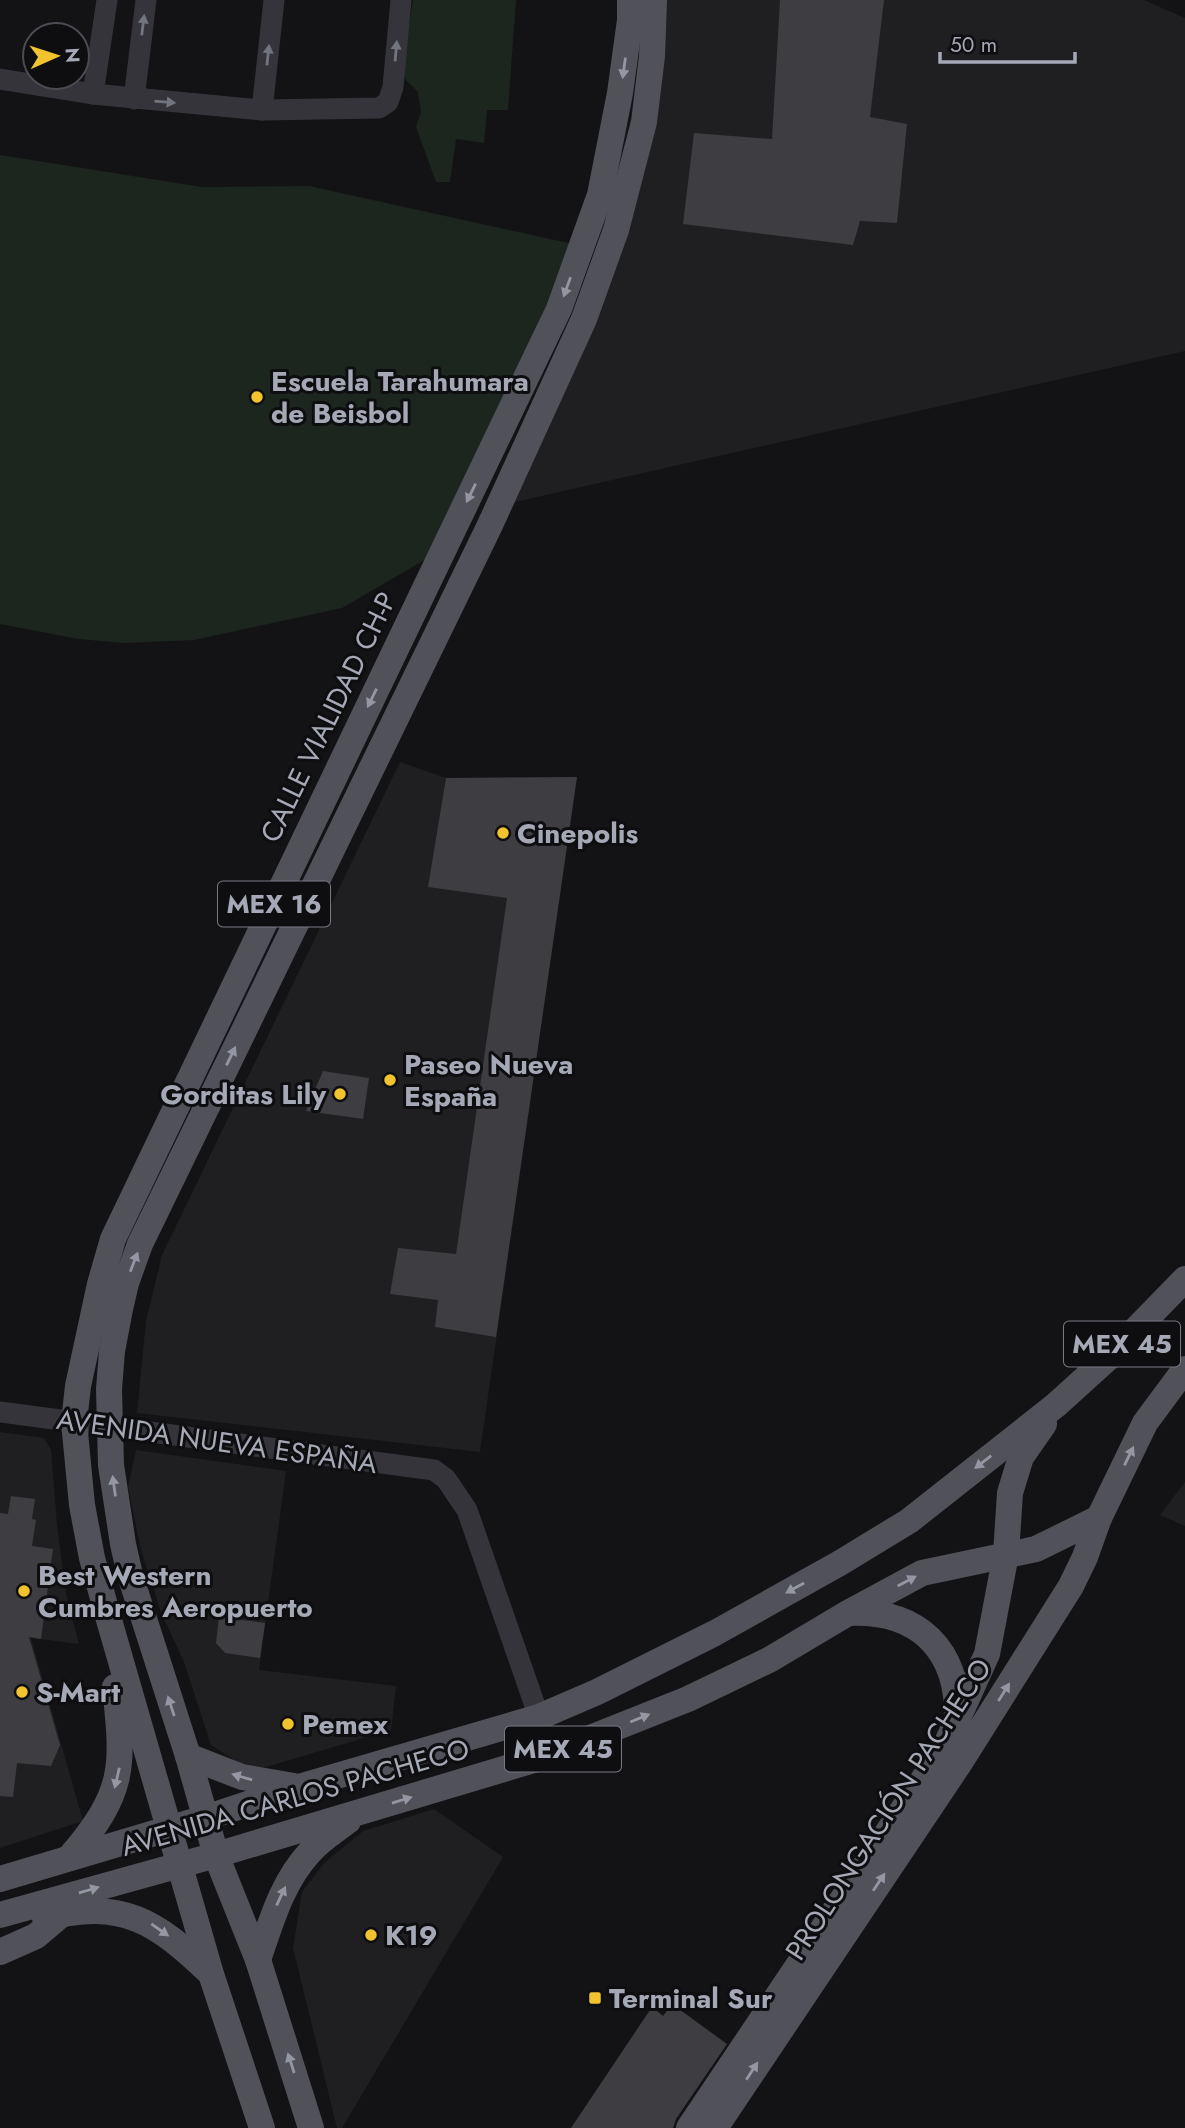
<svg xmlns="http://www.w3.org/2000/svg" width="1185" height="2128" viewBox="0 0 1185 2128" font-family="Jost,sans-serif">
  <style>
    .built { fill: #1f1f22 }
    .green { fill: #1d251f }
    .building { fill: #3d3d42 }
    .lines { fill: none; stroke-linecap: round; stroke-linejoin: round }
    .minor { stroke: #34343a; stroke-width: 21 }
    .major { stroke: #505159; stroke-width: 26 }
    .oneway { fill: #72747e }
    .oneway2 { fill: #9497a3 }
    .poi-dot { fill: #f1c42f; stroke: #0e0e10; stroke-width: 2.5 }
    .labels { text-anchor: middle; stroke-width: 6; stroke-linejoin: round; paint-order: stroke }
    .shield { fill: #0e0e10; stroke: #787a84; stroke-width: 2 }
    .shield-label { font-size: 26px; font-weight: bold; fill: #a5a8b5 }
    .poi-label { font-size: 28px; font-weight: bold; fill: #a5a8b5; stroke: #0e0e10; text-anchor: start }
    .street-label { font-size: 28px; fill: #a5a8b5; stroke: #0e0e10 }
  </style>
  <rect width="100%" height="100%" fill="#131315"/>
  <g class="built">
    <path d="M 658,0 L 1144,0 L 1185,18 L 1185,351 L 501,505 L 589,321 Z"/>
    <path d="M 400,762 L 446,778 L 577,777 L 480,1452 L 137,1413 L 146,1321 L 162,1255 Z"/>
    <path d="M 0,1432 L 44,1438 L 51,1450 L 57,1525 L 66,1594 L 79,1644 L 31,1638 L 83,1821 L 0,1848 Z"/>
    <path d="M 136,1450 L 286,1471 L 259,1670 L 396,1686 L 391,1730 L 266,1767 L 247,1768 L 211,1745 L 184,1662 L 161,1612 L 141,1550 L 128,1487 Z"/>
    <path d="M 1185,1482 L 1185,1526 L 1160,1515 Z"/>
    <path d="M 434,1809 L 503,1857 L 342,2128 L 337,2128 L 293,1948 L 302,1892 L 324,1863 L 363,1831 Z"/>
  </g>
  <g class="green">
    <path d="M 413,0 L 516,0 L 508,110 L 487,110 L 484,143 L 456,139 L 450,182 L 436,182 L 416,127 L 421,112 L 418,92 L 406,80 L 402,71 Z"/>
    <path d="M 0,155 L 202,187 L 309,186 L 582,246 L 445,548 L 342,608 L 194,640 L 124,643 L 79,639 L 0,624 Z"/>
  </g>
  <g class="building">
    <path d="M 780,0 L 884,0 L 870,117 L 907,124 L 897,223 L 860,221 L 853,245 L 683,224 L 694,133 L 772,139 Z"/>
    <path d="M 577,777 L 496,1337 L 435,1327 L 438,1300 L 390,1294 L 398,1248 L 456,1254 L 507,898 L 428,887 L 446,778 Z"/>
    <path d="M 323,1071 L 369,1078 L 363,1119 L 306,1111 Z"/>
    <path d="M 11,1496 L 35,1499 L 32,1519 L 36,1520 L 32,1546 L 53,1549 L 41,1639 L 29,1637 L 60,1745 L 51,1766 L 17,1763 L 13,1797 L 0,1796 L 0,1513 L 8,1514 Z"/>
    <path d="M 219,1617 L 265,1623 L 260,1658 L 225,1653 L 216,1643 Z"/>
    <path d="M 672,2004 L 727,2044 L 676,2119 L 673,2128 L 571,2128 L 652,2007 L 663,2016 Z"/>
  </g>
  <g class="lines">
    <g class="minor">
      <path d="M 0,79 L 93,94 L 262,110 L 379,108 L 388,102 L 393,87 L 401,0"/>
      <path d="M 93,94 L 107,0"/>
      <path d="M 134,99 L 146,0"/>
      <path d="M 262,110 L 274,0"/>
      <path d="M 0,1412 L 434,1470 L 446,1479 L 467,1510 L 539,1717"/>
    </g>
    <g class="major">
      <path d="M 849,1613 C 918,1610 959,1649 957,1719"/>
      <path d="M 188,1756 L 242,1777 L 294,1786"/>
      <path d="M 70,1857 C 125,1792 124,1769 115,1687"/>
      <path d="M 0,1879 L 205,1818 L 299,1787 L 539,1717 L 597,1692 L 715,1633 L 840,1563 L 909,1521 L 1056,1405 L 1109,1357 L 1185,1279"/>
      <path d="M 0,1915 L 216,1855 L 537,1759 L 688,1699 L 769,1660 L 848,1613 L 922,1573 L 1036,1549 L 1099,1518"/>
      <path d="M 45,1918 C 122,1898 157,1922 210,1973"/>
      <path d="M 0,1952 L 36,1936 L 63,1913"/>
      <path d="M 258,1960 C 271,1922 282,1882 310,1852 C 320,1840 335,1831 348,1821"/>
      <path d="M 262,2128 L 211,1974 L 107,1613 L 92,1558 L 82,1505 L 74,1422 L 78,1386 L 100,1284 L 113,1239 L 559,309 L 600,195 L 620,93 L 630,20 L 630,0"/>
      <path d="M 311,2128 L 258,1960 L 216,1855 L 188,1756 L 130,1575 L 123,1544 L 111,1465 L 109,1389 L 112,1351 L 120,1309 L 126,1283 L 140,1244 L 490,525 L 584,319 L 616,230 L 644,122 L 652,56 L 654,0"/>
      <path d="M 689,2128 L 945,1747 L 987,1654 L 1006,1554 L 1010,1493 L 1021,1457 L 1044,1424"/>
      <path d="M 715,2128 L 959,1764 L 1071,1586 L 1085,1557 L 1099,1518 L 1145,1423 L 1185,1369"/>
    </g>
  </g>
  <defs><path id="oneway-solid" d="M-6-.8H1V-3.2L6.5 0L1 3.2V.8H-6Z" transform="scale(1.75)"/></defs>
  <g class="oneway">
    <use href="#oneway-solid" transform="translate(143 25) rotate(-83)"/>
    <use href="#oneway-solid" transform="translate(396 51) rotate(-85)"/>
    <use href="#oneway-solid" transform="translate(268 55) rotate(-84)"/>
    <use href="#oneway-solid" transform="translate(165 102) rotate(5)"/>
  </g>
  <g class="oneway2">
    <use href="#oneway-solid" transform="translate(624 68) rotate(98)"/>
    <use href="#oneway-solid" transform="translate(567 287) rotate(110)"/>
    <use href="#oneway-solid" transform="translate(471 493) rotate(116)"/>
    <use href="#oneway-solid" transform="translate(372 698) rotate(116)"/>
    <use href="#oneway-solid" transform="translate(231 1056) rotate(-64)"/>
    <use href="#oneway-solid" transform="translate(134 1262) rotate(-69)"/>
    <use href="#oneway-solid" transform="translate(1129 1456) rotate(-64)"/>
    <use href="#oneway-solid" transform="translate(983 1462) rotate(142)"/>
    <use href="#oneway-solid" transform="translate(114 1486) rotate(-98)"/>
    <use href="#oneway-solid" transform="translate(907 1581) rotate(-28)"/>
    <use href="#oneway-solid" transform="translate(795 1588) rotate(151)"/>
    <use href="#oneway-solid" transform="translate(1004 1692) rotate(-58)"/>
    <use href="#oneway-solid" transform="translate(171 1706) rotate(-108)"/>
    <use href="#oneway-solid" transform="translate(640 1718) rotate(-22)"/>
    <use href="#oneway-solid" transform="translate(242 1777) rotate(-164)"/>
    <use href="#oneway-solid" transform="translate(117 1778) rotate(103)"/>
    <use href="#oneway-solid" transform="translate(402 1800) rotate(-17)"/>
    <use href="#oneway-solid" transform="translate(879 1882) rotate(-56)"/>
    <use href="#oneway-solid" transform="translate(89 1890) rotate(-16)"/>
    <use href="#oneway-solid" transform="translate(281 1896) rotate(-65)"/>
    <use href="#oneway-solid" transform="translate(160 1930) rotate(35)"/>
    <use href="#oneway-solid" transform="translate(291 2063) rotate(-108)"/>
    <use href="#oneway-solid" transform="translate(752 2071) rotate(-57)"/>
  </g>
  <g class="poi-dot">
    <circle cx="257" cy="397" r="7"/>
    <circle cx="503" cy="833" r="7"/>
    <circle cx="390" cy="1080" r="7"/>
    <circle cx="340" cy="1094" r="7"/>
    <circle cx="24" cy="1591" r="7"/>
    <circle cx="22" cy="1692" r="7"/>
    <circle cx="288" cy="1724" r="7"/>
    <circle cx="371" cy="1935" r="7"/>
    <rect x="588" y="1991" width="14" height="14" rx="3.5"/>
  </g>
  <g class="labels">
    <g class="shield">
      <rect x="218" y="881.5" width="112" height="45" rx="5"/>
      <rect x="1064" y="1321.5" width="116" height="45" rx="5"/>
      <rect x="505" y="1726.5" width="116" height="45" rx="5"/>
    </g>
    <g class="shield-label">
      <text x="274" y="913">MEX 16</text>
      <text x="1122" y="1353">MEX 45</text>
      <text x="563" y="1758">MEX 45</text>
    </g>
    <g class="poi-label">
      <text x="271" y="391">Escuela Tarahumara<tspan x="271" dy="32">de Beisbol</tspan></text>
      <text x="517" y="843">Cinepolis</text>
      <text x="404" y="1074">Paseo Nueva<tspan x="404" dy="32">España</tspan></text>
      <text x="326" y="1104" text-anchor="end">Gorditas Lily</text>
      <text x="38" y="1585">Best Western<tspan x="38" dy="32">Cumbres Aeropuerto</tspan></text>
      <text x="36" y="1702">S-Mart</text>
      <text x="302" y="1734">Pemex</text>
      <text x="385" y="1945">K19</text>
      <text x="609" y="2008">Terminal Sur</text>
    </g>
    <g class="street-label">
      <text transform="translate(328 717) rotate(-64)" y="10">CALLE VIALIDAD CH-P</text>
      <text transform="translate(217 1441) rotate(8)" y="10">AVENIDA NUEVA ESPAÑA</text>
      <text transform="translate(295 1797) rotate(-16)" y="10">AVENIDA CARLOS PACHECO</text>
      <text transform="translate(888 1809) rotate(-57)" y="10">PROLONGACIÓN PACHECO</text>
    </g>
  </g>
  <g transform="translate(56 56) rotate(87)"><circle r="33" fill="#0e0e10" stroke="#4a4c52" stroke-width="2"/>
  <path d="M0-5L12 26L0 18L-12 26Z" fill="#f1c42f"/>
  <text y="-10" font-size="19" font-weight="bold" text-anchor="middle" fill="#a5a8b5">N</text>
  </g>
  <path d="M940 52v10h135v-10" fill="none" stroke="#a5a8b5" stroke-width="3.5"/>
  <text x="950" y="52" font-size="21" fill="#a5a8b5" stroke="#0e0e10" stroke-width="5" paint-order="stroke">50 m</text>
</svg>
